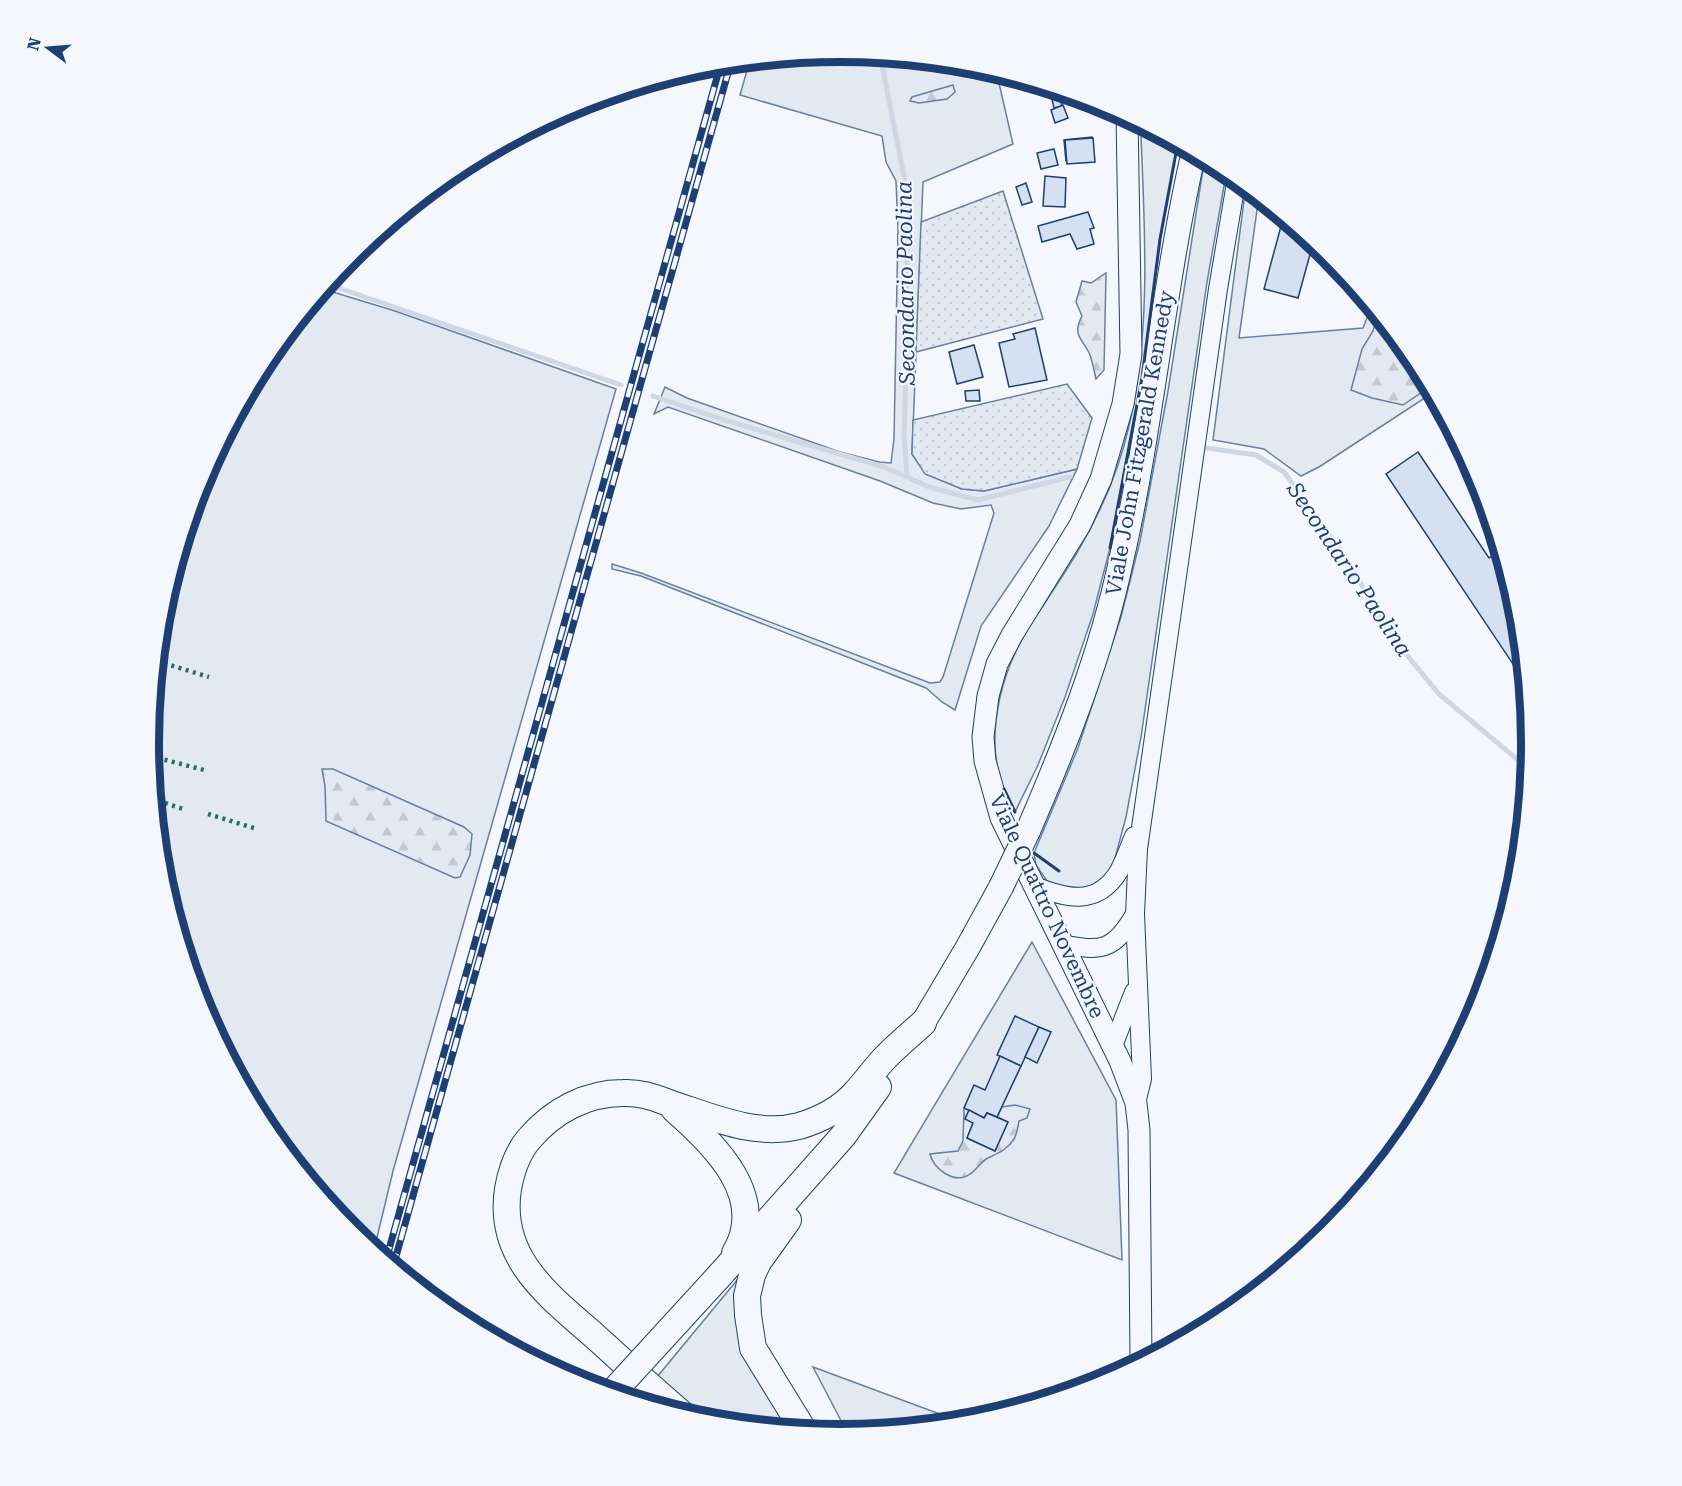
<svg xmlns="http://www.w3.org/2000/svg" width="1682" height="1486" viewBox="0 0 1682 1486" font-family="'Roboto Serif',serif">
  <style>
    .green { fill: #e3e9f0; stroke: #687fa3; stroke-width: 1.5 }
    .forest { fill: url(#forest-firs); stroke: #687fa3; stroke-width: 1.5 }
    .garden { fill: url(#garden-dots); stroke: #687fa3; stroke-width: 1.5 }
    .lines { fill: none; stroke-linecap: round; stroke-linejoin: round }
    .stream { stroke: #cfd7e4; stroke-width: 5 }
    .building { fill: #d5e0f0; stroke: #1d3f73; stroke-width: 1.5 }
    .tertiary-casing { stroke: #1d3f73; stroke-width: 20 }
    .secondary-casing { stroke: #1d3f73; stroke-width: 23 }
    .primary-casing { stroke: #1d3f73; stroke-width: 26 }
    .trunk-casing { stroke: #1d3f73; stroke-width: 28 }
    .tertiary { stroke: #f4f7fb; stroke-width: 18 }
    .secondary { stroke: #f4f7fb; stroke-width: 21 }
    .primary { stroke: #f4f7fb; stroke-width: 24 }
    .trunk { stroke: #f4f7fb; stroke-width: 26 }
    .rail-casing { stroke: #1d3f73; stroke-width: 7 }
    .rail { stroke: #f4f7fb; stroke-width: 4.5; stroke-dasharray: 14; stroke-linecap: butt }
    .primary-bridge-casing { stroke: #1d3f73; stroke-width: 26; stroke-linecap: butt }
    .trunk-bridge-casing { stroke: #1d3f73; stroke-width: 28; stroke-linecap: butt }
    .primary-bridge { stroke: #f4f7fb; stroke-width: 24 }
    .trunk-bridge { stroke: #f4f7fb; stroke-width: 26 }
    .hedge { stroke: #2c6c60; stroke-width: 4.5; stroke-dasharray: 3 4.5; stroke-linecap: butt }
    .wall { stroke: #1d3f73; stroke-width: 3 }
    .labels { text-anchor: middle; stroke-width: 4.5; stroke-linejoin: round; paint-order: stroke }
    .street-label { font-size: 21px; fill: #1d3f73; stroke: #f4f7fb }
    .water-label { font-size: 22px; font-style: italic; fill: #1d3f73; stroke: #f4f7fb }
    .rim { fill: none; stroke: #1d3f73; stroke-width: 8 }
  </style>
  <defs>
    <pattern id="forest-firs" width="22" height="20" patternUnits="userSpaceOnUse" patternTransform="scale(1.5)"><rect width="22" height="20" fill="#e3e9f0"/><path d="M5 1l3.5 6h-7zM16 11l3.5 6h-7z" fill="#c2c9d1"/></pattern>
    <pattern id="garden-dots" width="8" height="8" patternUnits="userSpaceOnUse" patternTransform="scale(1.5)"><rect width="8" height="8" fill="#e3e9f0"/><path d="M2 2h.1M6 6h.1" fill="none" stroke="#c2c9d1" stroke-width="1.8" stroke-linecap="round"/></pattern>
  </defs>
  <rect width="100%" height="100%" fill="#f4f7fb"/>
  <g class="green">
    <path d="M 841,51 L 976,64 L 996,70 L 1013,144 L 923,182 L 912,454 L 926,474 L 962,489 L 984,491 L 1077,469 L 1049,526 L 981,626 L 955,710 L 942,702 L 926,688 L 641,576 L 612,569 L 612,564 L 641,573 L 930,683 L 940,682 L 943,677 L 994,513 L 991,505 L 961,509 L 933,503 L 880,481 L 668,407 L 654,414 L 665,387 L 687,398 L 840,452 L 879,462 L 891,463 L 894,439 L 898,229 L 896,181 L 886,162 L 882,136 L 740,95 L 750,60 Z"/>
    <path d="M 1148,126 L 1178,142 L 1160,239 L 1142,378 L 1110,548 L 1093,614 L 1065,697 L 1038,765 L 1015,812 C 1009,800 1002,788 999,775 C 987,726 1003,669 1029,627 C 1045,602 1063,577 1078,551 C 1101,512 1119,470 1129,426 C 1151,331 1145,233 1141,137 Z"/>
    <path d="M 1205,157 L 1227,169 L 1207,282 L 1141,737 L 1126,817 L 1114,862 L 1103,881 L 1085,890 L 1062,889 L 1047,881 L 1036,865 L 1034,853 L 1078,748 L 1121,617 L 1140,541 L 1168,391 Z"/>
    <path d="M 1246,185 L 1259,196 L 1239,338 L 1363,328 L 1372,305 L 1417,359 L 1434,392 L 1319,467 L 1301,476 L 1264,449 L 1213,440 Z"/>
    <path d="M 323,289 L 395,311 L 616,389 L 393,1171 L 374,1250 L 351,1232 L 265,1127 L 202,1007 L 162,878 L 149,743 L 162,608 L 202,478 L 266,358 Z"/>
    <path d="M 1032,942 L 1116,1100 L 1122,1260 L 894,1173 Z"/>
    <path d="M 738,1279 L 742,1341 L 791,1430 L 709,1422 L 657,1377 Z"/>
    <path d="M 813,1367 L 964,1423 L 848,1434 Z"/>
  </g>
  <g class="forest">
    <path d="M 953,85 L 955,92 L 947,99 L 919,103 L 910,101 L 912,97 Z"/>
    <path d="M 1106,273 L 1104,370 L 1096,379 C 1094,371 1093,363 1090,355 C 1084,340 1071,336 1082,316 L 1076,302 L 1082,281 L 1091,283 Z"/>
    <path d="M 1379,312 L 1417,359 L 1431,386 L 1403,405 L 1372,398 L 1351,390 L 1362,349 L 1373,331 Z"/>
    <path d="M 322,769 L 333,769 L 464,827 L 472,834 L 470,855 L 460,877 L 455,878 L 326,821 L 325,786 Z"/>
    <path d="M 1015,1105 L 1030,1109 L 1027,1118 L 1019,1121 C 1018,1127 1017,1134 1014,1139 C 1007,1150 998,1153 988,1158 C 980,1162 977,1170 970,1174 C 955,1185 933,1169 930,1154 L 958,1151 L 963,1141 L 964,1108 L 969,1110 L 973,1123 L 967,1138 L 995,1151 L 1008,1122 L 997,1117 L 1002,1107 Z"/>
  </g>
  <g class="garden">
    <path d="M 1003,191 L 1043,319 L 916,352 L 921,222 Z"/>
    <path d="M 1067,384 L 1092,418 L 1077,469 L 984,491 L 962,489 L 925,474 L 912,454 L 913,420 Z"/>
  </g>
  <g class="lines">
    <g class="stream">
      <path d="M 880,55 L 907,191 L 907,336 L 904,437 L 907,477 L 929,487 L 978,500 L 1070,477"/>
      <path d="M 327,284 L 621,385"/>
      <path d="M 653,396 L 724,420 L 884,467 L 907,477"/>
      <path d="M 1207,448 L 1256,455 L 1284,472 L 1349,562 L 1386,630 L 1439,694 L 1530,770"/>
    </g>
  </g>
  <g class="building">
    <path d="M 1049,86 L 1063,91 L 1059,93 L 1062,106 L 1054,108 Z"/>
    <path d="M 1073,94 L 1095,100 L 1095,103 L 1080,103 L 1079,98 L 1073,98 Z"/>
    <path d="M 1063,105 L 1068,118 L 1055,123 L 1051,110 Z"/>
    <path d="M 1092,137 L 1093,160 L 1066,161 L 1064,140 Z"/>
    <path d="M 1093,138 L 1095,162 L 1067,164 L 1065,140 Z"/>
    <path d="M 1054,149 L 1058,165 L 1041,169 L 1037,153 Z"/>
    <path d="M 1045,176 L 1066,178 L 1065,207 L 1043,206 Z"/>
    <path d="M 1026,183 L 1032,202 L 1022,205 L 1016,187 Z"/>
    <path d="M 1088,212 L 1094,228 L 1090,229 L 1094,244 L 1077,249 L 1070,234 L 1042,242 L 1038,226 Z"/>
    <path d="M 1284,215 L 1314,240 L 1298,298 L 1264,289 Z"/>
    <path d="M 1035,328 L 1047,380 L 1009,387 L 999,343 L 1015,339 L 1013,334 Z"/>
    <path d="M 974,345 L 983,377 L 957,384 L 949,352 Z"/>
    <path d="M 979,390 L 980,401 L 966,401 L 965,391 Z"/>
    <path d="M 1418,452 L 1489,558 L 1502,549 L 1510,577 L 1504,582 L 1520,608 L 1527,685 L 1386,474 Z"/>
    <path d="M 1015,1016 L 1039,1027 L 1021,1066 L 997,1055 Z"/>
    <path d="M 1039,1027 L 1051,1032 L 1037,1063 L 1025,1057 Z"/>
    <path d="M 1000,1056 L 1021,1066 L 997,1117 L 987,1113 L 984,1118 L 964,1108 L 974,1085 L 985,1090 Z"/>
    <path d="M 969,1110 L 984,1118 L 987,1113 L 1008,1122 L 995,1151 L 967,1138 L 973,1123 L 965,1119 Z"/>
  </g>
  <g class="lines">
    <defs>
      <g id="tertiary">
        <path d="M 1032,885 C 1064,898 1097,908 1119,871 C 1125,860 1129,848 1134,836"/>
        <path d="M 1062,944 C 1101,952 1114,951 1135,914"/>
        <path d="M 1113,1046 L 1134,992"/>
        <path d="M 1136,1103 L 1142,1079 L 1135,914 L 1138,849 L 1218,289 L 1237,177"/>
      </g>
      <path id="secondary" d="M 1127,115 L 1131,354 L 1123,404 L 1101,479 L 1080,525 L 1012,635 L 997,664 L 988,696 L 983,737 L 985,761 L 1001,818 L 1120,1061 L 1136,1103 L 1139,1130 L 1141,1363"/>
      <g id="primary">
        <path d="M 1028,831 C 1066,743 1101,655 1121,561 C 1152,426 1163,286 1194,151"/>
        <path d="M 923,1023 L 968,947 L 1001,887"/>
      </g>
      <g id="trunk">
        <path d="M 675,1110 C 714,1144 769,1197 735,1253"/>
        <path d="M 788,1220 L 758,1262 L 752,1275 L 747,1296 L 748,1315 L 753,1348 L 804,1431"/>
        <path d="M 721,1274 L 843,1136 L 878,1087"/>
        <path d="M 683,1415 C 654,1390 626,1365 598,1339 C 551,1297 497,1260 508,1189 C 511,1172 518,1152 529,1139 C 553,1111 586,1093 623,1093 C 641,1092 655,1098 672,1104 C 712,1117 756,1137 799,1126 C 820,1120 843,1108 857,1091 C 866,1081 874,1070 883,1060 C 895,1047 910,1035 923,1023"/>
      </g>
    </defs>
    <use href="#tertiary" class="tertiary-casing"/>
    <use href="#secondary" class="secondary-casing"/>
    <use href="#primary" class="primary-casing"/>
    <use href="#trunk" class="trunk-casing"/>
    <use href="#tertiary" class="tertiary"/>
    <use href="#secondary" class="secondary"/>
    <use href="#primary" class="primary"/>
    <use href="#trunk" class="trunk"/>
    <defs>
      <g id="rail">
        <path d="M 386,1260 L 721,63"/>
        <path d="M 393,1267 L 731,62"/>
      </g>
    </defs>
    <use href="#rail" class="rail-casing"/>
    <use href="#rail" class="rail"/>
    <defs>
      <path id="primary-bridge" d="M 1001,887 L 1028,831"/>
      <path id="trunk-bridge" d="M 612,1393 L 721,1274"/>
    </defs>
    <use href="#primary-bridge" class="primary-bridge-casing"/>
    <use href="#trunk-bridge" class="trunk-bridge-casing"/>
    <use href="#primary-bridge" class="primary-bridge"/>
    <use href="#trunk-bridge" class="trunk-bridge"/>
    <g class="hedge">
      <path d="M 157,661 L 209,677"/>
      <path d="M 150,756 L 204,770"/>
      <path d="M 165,803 L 186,810"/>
      <path d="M 208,814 L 257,829"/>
    </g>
    <g class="wall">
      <path d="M 1110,548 L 1142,378 L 1160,239 L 1178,142"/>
      <path d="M 1004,789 L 1015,812"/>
      <path d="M 1034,853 L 1059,871"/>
    </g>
  </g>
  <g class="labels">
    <g class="street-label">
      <text transform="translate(1140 443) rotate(-80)" y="7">Viale John Fitzgerald Kennedy</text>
      <text transform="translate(1047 906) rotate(65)" y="7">Viale Quattro Novembre</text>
    </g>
    <g class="water-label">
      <text transform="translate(905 283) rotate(-91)" y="8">Secondario Paolina</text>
      <text transform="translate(1350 569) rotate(56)" y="8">Secondario Paolina</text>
    </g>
  </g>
  <path d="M0 0H1682V1486H0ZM159 743a681 681 0 1 1 1362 0a681 681 0 1 1-1362 0Z" fill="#f4f7fb" fill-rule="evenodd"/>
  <path class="rim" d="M159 743a681 681 0 1 1 1362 0a681 681 0 1 1-1362 0Z"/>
  <g transform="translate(48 48) rotate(286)" stroke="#f4f7fb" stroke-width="4.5" paint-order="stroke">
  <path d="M0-4.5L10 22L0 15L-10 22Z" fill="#1d3f73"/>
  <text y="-9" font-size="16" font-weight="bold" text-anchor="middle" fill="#1d3f73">N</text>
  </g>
</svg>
